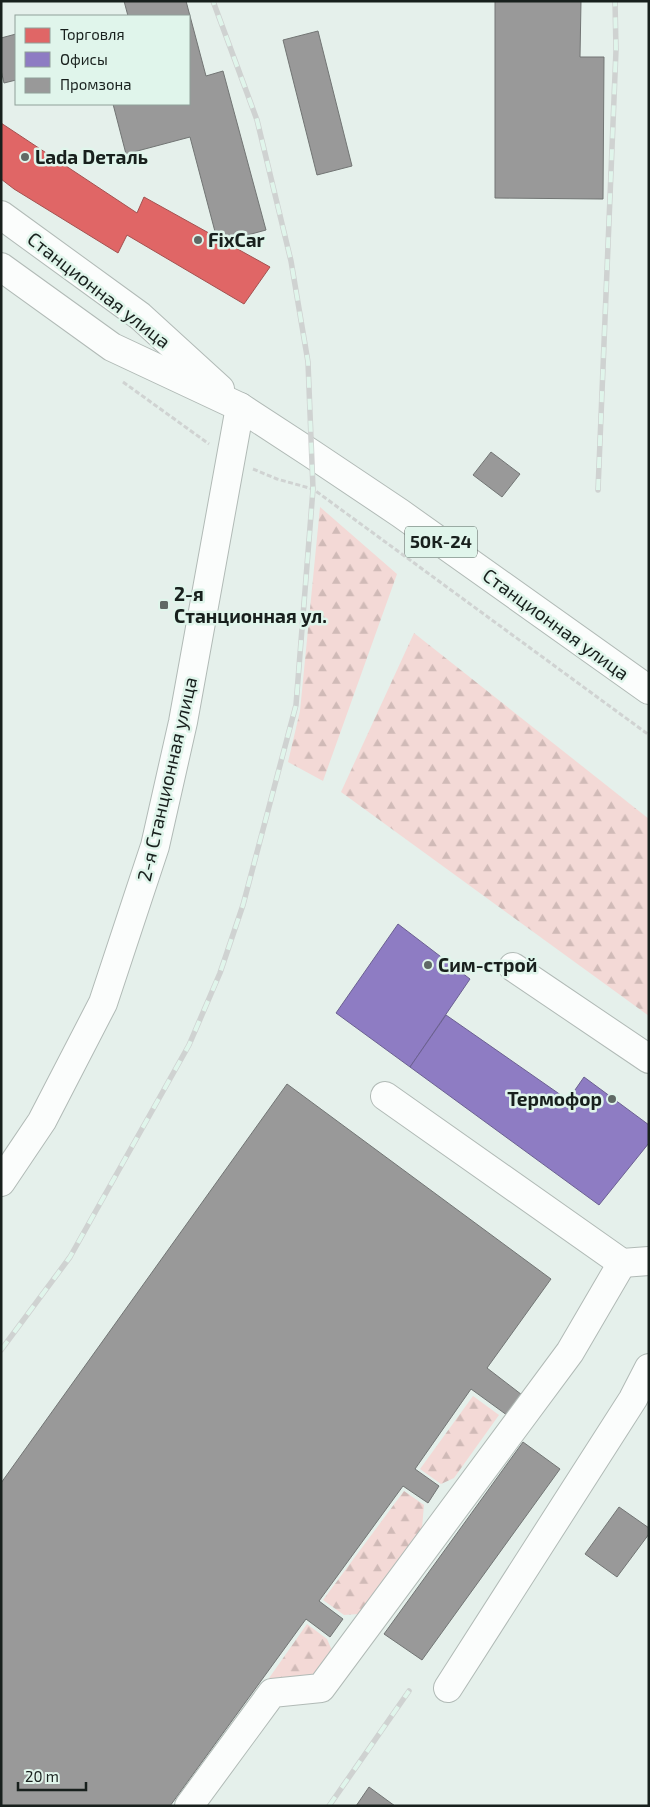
<svg xmlns="http://www.w3.org/2000/svg" width="650" height="1807" viewBox="0 0 650 1807" font-family="'Exo 2',sans-serif">
  <style>
    .forest { fill: url(#forest-firs) }
    .shops { fill: #e06666; stroke: #a45150 }
    .offices { fill: #8e7cc3; stroke: #6b6091 }
    .industry { fill: #999; stroke: #727574 }
    .lines { fill: none; stroke-linecap: round; stroke-linejoin: round }
    .minor-casing { stroke: #b1bab6; stroke-width: 30 }
    .major-casing { stroke: #b1bab6; stroke-width: 30 }
    .path { stroke: #d0d3d2; stroke-width: 3; stroke-dasharray: 5 2.5; stroke-linecap: butt }
    .minor { stroke: #fbfdfc; stroke-width: 28 }
    .major { stroke: #fbfdfc; stroke-width: 28 }
    .rail-casing { stroke: #cfd2d1; stroke-width: 5.5 }
    .rail { stroke: #e0f5eb; stroke-width: 4; stroke-dasharray: 11; stroke-linecap: butt }
    .poi-dot { fill: #606965; stroke: #e0f5eb; stroke-width: 2 }
    .labels { text-anchor: middle; stroke-width: 5; stroke-linejoin: round; paint-order: stroke }
    .shield { fill: #e0f5eb; stroke: #54605b; stroke-width: 1 }
    .shield-label { font-size: 18px; font-weight: bold; fill: #18201d }
    .poi-label { font-size: 19px; font-weight: bold; fill: #18201d; stroke: #e0f5eb; text-anchor: start }
    .street-label { font-size: 19px; fill: #18201d; stroke: #e0f5eb }
  </style>
  <defs>
    <pattern id="forest-firs" width="22" height="20" patternUnits="userSpaceOnUse" patternTransform="scale(1.25)"><rect width="22" height="20" fill="#f3d9d6"/><path d="M5 1l3.5 6h-7zM16 11l3.5 6h-7z" fill="#d0bab7"/></pattern>
  </defs>
  <rect width="100%" height="100%" fill="#e5f0eb"/>
  <g class="forest">
    <path d="M 320,507 L 397,574 L 323,781 L 288,762 L 300,711 Z"/>
    <path d="M 414,633 L 649,819 L 649,1016 L 341,792 Z"/>
    <path d="M 473,1396 L 499,1415 L 454,1478 L 441,1484 L 420,1469 Z"/>
    <path d="M 404,1491 L 424,1505 L 422,1528 L 359,1614 L 344,1615 L 323,1600 Z"/>
    <path d="M 307,1624 L 327,1639 L 334,1655 L 316,1680 L 267,1681 Z"/>
  </g>
  <path class="shops" d="M 1,123 L 137,213 L 144,197 L 270,267 L 244,304 L 127,235 L 118,253 L 14,189 L 1,179 Z"/>
  <g class="offices">
    <path d="M 398,924 L 470,979 L 410,1067 L 336,1013 Z"/>
    <path d="M 446,1015 L 568,1100 L 584,1077 L 649,1125 L 649,1143 L 599,1205 L 410,1067 Z"/>
  </g>
  <g class="industry">
    <path d="M 124,1 L 186,1 L 206,76 L 223,71 L 266,230 L 218,243 L 190,137 L 126,154 L 113,104 L 189,104 L 189,16 L 128,16 Z"/>
    <path d="M 495,1 L 581,1 L 580,57 L 604,57 L 603,199 L 495,198 Z"/>
    <path d="M 318,31 L 352,166 L 317,175 L 283,40 Z"/>
    <path d="M 16,34 L 16,80 L 4,83 L 1,70 L 1,38 Z"/>
    <path d="M 491,452 L 520,474 L 502,497 L 473,475 Z"/>
    <path d="M 287,1084 L 551,1279 L 487,1368 L 526,1398 L 511,1418 L 471,1389 L 415,1469 L 439,1486 L 428,1503 L 403,1486 L 319,1601 L 343,1619 L 330,1637 L 306,1619 L 170,1806 L 1,1806 L 1,1483 Z"/>
    <path d="M 523,1442 L 560,1469 L 422,1660 L 384,1634 Z"/>
    <path d="M 619,1507 L 649,1528 L 649,1534 L 617,1577 L 585,1554 Z"/>
    <path d="M 369,1787 L 395,1806 L 356,1806 Z"/>
  </g>
  <g class="lines">
    <defs>
      <g id="minor">
        <path d="M 513,967 L 649,1059"/>
        <path d="M 385,1096 L 622,1263 L 649,1261"/>
        <path d="M 448,1688 L 633,1399 L 649,1368"/>
        <path d="M 189,1806 L 272,1693 L 321,1688 L 570,1352 L 622,1263"/>
      </g>
      <g id="major">
        <path d="M 1,215 L 140,316 L 220,389"/>
        <path d="M 1,267 L 112,347 L 240,407 L 312,454 L 400,513 L 649,690"/>
        <path d="M 1,1182 L 42,1121 L 103,1003 L 155,846 L 183,722 L 240,407"/>
      </g>
    </defs>
    <use href="#minor" class="minor-casing"/>
    <use href="#major" class="major-casing"/>
    <g class="path">
      <path d="M 123,382 L 209,444"/>
      <path d="M 253,469 L 277,479 L 313,489 L 649,735"/>
    </g>
    <use href="#minor" class="minor"/>
    <use href="#major" class="major"/>
    <defs>
      <g id="rail">
        <path d="M 598,490 L 616,50 L 615,1"/>
        <path d="M 1,1350 L 70,1257 L 189,1045 L 220,973 L 243,905 L 296,705 L 313,489 L 308,362 L 291,261 L 257,120 L 213,1"/>
        <path d="M 329,1806 L 409,1691"/>
      </g>
    </defs>
    <use href="#rail" class="rail-casing"/>
    <use href="#rail" class="rail"/>
  </g>
  <g class="poi-dot">
    <circle cx="25" cy="157" r="5"/>
    <circle cx="198" cy="240" r="5"/>
    <rect x="159" y="600" width="10" height="10" rx="2.5"/>
    <circle cx="428" cy="965" r="5"/>
    <circle cx="612" cy="1099" r="5"/>
  </g>
  <g class="labels">
    <rect class="shield" x="405" y="526.5" width="72" height="31" rx="4"/>
    <g class="shield-label">
      <text x="441" y="548">50К-24</text>
    </g>
    <g class="poi-label">
      <text x="35" y="164">Lada Dеталь</text>
      <text x="208" y="247">FixCar</text>
      <text x="174" y="601">2-я<tspan x="174" dy="22">Станционная ул.</tspan></text>
      <text x="438" y="972">Сим-строй</text>
      <text x="602" y="1106" text-anchor="end">Термофор</text>
    </g>
    <g class="street-label">
      <text transform="translate(99 290) rotate(38)" y="7">Станционная улица</text>
      <text transform="translate(556 624) rotate(36)" y="7">Станционная улица</text>
      <text transform="translate(167 779) rotate(-77)" y="7">2-я Станционная улица</text>
    </g>
  </g>
  <rect width="650" height="1807" fill="none" stroke="#18201d" stroke-width="5"/>
  <rect x="15" y="15" width="175" height="90" fill="#e0f5eb" stroke="#90a099"/>
  <rect x="25" y="28" width="25" height="15" fill="#e06666" stroke="#90a099"/>
  <text x="60" y="40" font-size="15" fill="#18201d">Торговля</text>
  <rect x="25" y="52" width="25" height="15" fill="#8e7cc3" stroke="#90a099"/>
  <text x="60" y="65" font-size="15" fill="#18201d">Офисы</text>
  <rect x="25" y="78" width="25" height="15" fill="#999999" stroke="#90a099"/>
  <text x="60" y="90" font-size="15" fill="#18201d">Промзона</text>
  <path d="M18 1782v8h68v-8" fill="none" stroke="#18201d" stroke-width="2.5"/>
  <text x="25" y="1782" font-size="15" fill="#18201d" stroke="#e0f5eb" stroke-width="4" paint-order="stroke">20 m</text>
</svg>
